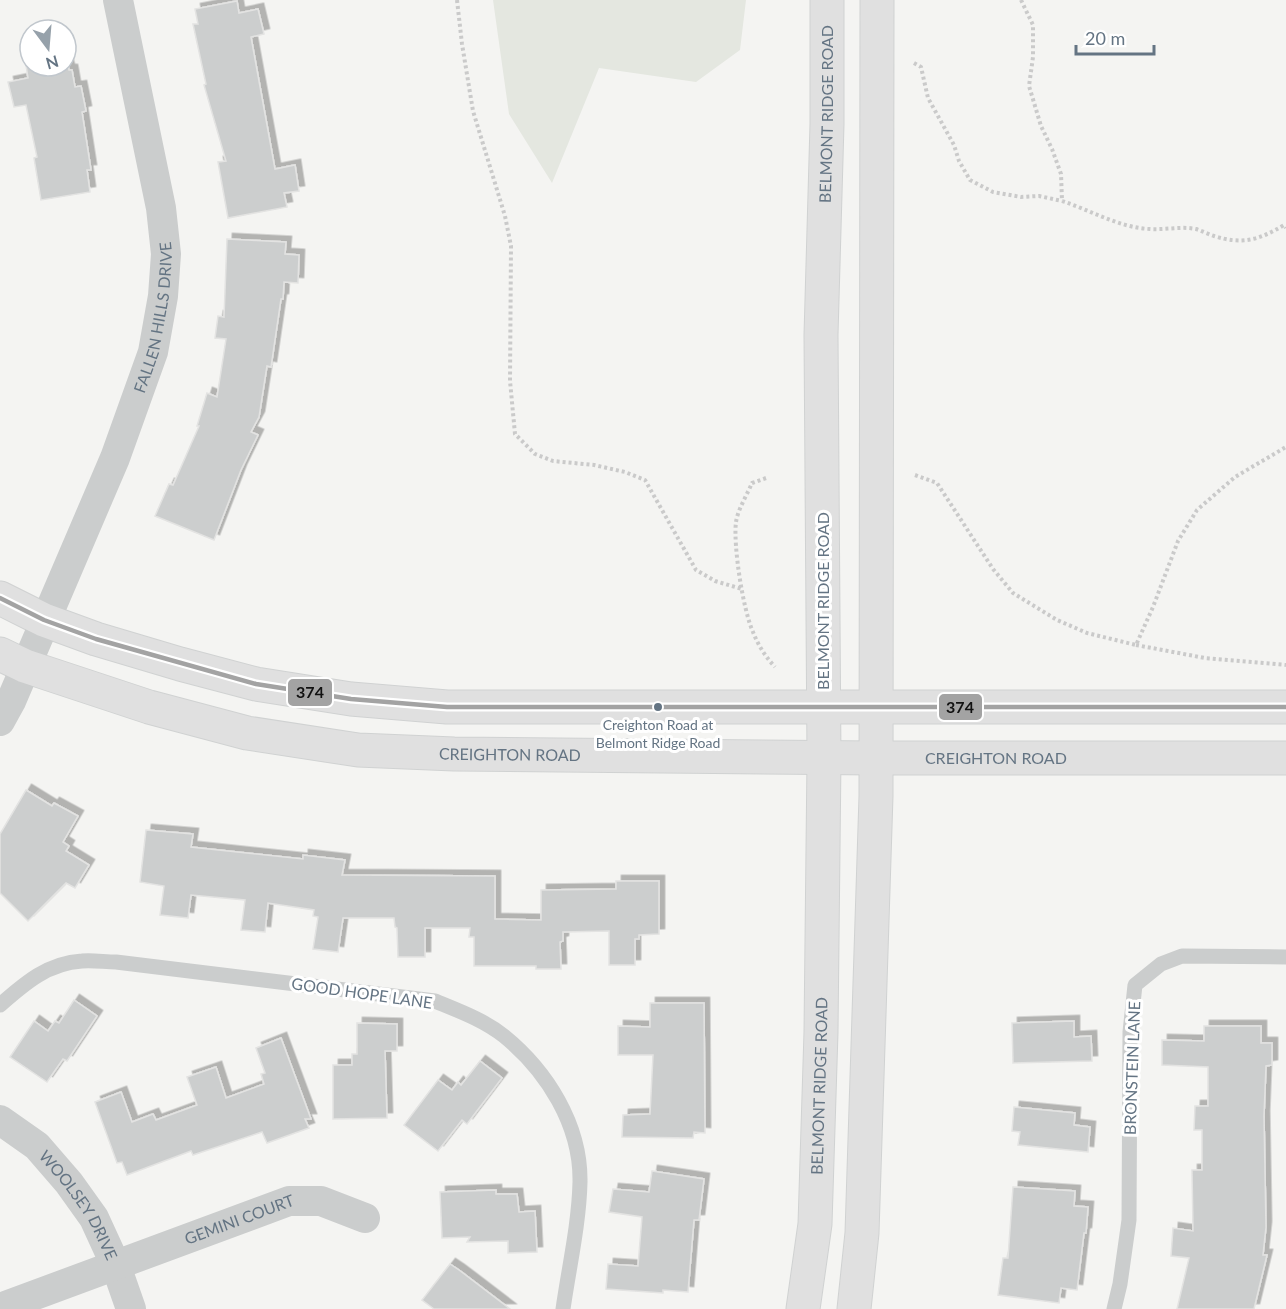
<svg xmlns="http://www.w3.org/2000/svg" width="1286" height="1309" viewBox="0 0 1286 1309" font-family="Lato,sans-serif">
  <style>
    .green { fill: #e4e7e0 }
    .building { fill: #cccece; stroke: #e3e3e2; stroke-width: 1.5; filter: url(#shadow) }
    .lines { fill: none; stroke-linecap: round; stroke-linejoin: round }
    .secondary-casing { stroke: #d0d2d2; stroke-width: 35 }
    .path { stroke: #cacaca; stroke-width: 4; stroke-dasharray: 3 3; stroke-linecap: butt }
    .lane { stroke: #cbcdcd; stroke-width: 15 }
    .street { stroke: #cbcdcd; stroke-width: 30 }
    .secondary { stroke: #e0e0e0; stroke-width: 33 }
    .bus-1-casing { stroke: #fff; stroke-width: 9 }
    .bus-1 { stroke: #a3a3a3; stroke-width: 4.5 }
    .bus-dot { fill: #647483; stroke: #fff; stroke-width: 2 }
    .labels { text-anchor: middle; stroke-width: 6; stroke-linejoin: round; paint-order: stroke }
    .bus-label { font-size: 14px; fill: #647483; stroke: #fff }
    .street-label { font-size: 16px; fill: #647483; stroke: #fff }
    .line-badge { stroke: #fff; stroke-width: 2 }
    .pale-badge-label { font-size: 16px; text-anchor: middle; font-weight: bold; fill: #111 }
  </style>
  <defs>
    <filter id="shadow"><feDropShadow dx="5.5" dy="-5.5" stdDeviation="0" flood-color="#0004"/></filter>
  </defs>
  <rect width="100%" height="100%" fill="#f4f4f2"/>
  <path class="green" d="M 493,0 L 746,0 L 740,50 L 696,82 L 599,68 L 552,183 L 509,114 Z"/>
  <g class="building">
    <path d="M 237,1 L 239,13 L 258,9 L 264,34 L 251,37 L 275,169 L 295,165 L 299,191 L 284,193 L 287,207 L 228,218 L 218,162 L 226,161 L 204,85 L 206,84 L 193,24 L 198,24 L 195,9 Z"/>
    <path d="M 66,58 L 69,70 L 72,70 L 75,87 L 81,86 L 86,111 L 82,112 L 91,170 L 87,170 L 90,192 L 41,200 L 34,158 L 37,157 L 26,105 L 14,107 L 8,82 L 28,78 L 26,65 L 66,66 Z"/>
    <path d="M 227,239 L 286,242 L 285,254 L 299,255 L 298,283 L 284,282 L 283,299 L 281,299 L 271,367 L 267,366 L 259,417 L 251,432 L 258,435 L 241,470 L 214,540 L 155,516 L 169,484 L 173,485 L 199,426 L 197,426 L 207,393 L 217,397 L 226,339 L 215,338 L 218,316 L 224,317 Z"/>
    <path d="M 26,790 L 52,806 L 54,803 L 78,816 L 63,842 L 69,846 L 66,851 L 89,865 L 75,888 L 66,883 L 28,921 L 0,893 L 0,834 Z"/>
    <path d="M 146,830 L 193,834 L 191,847 L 303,859 L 303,855 L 345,860 L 342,875 L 495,876 L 495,919 L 541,920 L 541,890 L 616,889 L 616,881 L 659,881 L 659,934 L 639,935 L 639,939 L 635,939 L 635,965 L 609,965 L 609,931 L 563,932 L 563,941 L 560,942 L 561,969 L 536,969 L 536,966 L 474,966 L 474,937 L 469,937 L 470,928 L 425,928 L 425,957 L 398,957 L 397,928 L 395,927 L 394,918 L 343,918 L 338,952 L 313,949 L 318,917 L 313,916 L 314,910 L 268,903 L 265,932 L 241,930 L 245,900 L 191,895 L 188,918 L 160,915 L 164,886 L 140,882 Z"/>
    <path d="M 74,1000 L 97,1016 L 67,1061 L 63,1059 L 47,1082 L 10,1057 L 34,1021 L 48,1031 L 55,1021 L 59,1023 Z"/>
    <path d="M 650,1003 L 704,1003 L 705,1133 L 694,1132 L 693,1138 L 622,1137 L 623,1115 L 650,1114 L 653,1055 L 618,1055 L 618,1026 L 650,1027 Z"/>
    <path d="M 1074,1021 L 1074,1037 L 1091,1036 L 1092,1061 L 1013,1063 L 1012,1023 Z"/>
    <path d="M 357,1023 L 397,1024 L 397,1051 L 385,1051 L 387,1118 L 333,1119 L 333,1065 L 352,1065 L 352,1054 L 357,1054 Z"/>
    <path d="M 1204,1026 L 1261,1026 L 1261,1043 L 1272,1043 L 1272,1065 L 1266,1066 L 1264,1116 L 1266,1227 L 1263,1255 L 1267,1255 L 1254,1309 L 1177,1309 L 1189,1258 L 1171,1256 L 1173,1228 L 1193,1231 L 1192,1170 L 1202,1170 L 1202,1130 L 1194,1130 L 1195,1106 L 1208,1106 L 1208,1067 L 1162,1065 L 1162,1040 L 1204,1041 Z"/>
    <path d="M 281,1038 L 311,1119 L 305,1119 L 309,1128 L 267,1143 L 262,1132 L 193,1155 L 191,1151 L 127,1175 L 122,1162 L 117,1163 L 95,1102 L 121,1092 L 132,1122 L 153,1114 L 156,1120 L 197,1105 L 187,1077 L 216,1067 L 226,1098 L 264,1084 L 261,1074 L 265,1073 L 256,1048 Z"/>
    <path d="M 480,1061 L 502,1078 L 467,1124 L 462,1120 L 438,1151 L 404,1125 L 438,1080 L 452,1090 L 458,1082 L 461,1085 Z"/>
    <path d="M 1014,1107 L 1075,1113 L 1074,1125 L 1090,1127 L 1088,1152 L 1018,1145 L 1020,1132 L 1012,1131 Z"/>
    <path d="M 652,1171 L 704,1179 L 699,1220 L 694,1220 L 688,1292 L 663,1290 L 663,1293 L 606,1289 L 608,1264 L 638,1266 L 642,1217 L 609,1212 L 613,1189 L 649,1192 Z"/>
    <path d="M 1013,1187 L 1075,1191 L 1074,1206 L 1088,1207 L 1086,1233 L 1084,1233 L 1077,1290 L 1061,1288 L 1059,1303 L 998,1295 L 1003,1258 L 1008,1258 Z"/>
    <path d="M 496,1190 L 496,1194 L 517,1194 L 519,1212 L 535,1211 L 537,1252 L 508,1253 L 508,1241 L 467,1242 L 470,1237 L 442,1238 L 440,1192 Z"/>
    <path d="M 450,1264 L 459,1270 L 510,1309 L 434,1309 L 422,1300 Z"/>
  </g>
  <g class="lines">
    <defs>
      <g id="secondary">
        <path d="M 0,598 L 44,620 L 96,639 L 180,664 L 256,684 L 351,699 L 447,707 L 1286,707"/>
        <path id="s4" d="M 0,654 L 25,666 L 149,707 L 247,733 L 358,750 L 454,754 L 876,758 L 1286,758"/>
        <path id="s5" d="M 803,1309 L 815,1224 L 821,1032 L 824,758 L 821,335 L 827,124 L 827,0"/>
        <path d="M 854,1309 L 862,1233 L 876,796 L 877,0"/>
      </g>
    </defs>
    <use href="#secondary" class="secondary-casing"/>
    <g class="path">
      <path d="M 457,0 L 462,44 L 473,111 L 505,216 L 511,246 L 510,381 L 515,434 L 535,454 L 553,461 L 594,465 L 625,472 L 645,480 L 696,570 L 715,581 L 742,589"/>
      <path d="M 1021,0 L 1033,25 L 1033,57 L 1029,86 L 1041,126 L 1052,149 L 1061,174 L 1062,201 C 1090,210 1120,228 1150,229 C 1166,230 1181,226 1196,229 C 1202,231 1208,234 1214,236 C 1242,245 1259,240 1284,225 L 1286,228"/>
      <path d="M 914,63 L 921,67 L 928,98 L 954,145 L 959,161 L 970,180 L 993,192 L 1021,197 L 1039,196 L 1062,201"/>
      <path d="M 915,475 L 937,483 L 993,569 L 1013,593 L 1057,620 L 1087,633 L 1136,645 L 1153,607 L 1178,541 L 1197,510 L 1235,477 L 1286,447"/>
      <path d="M 766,478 L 752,483 C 747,495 738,509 736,522 C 733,545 743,610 753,632 C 758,645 765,656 775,667"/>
      <path d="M 1136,645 L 1205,658 L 1286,665"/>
    </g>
    <g class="lane">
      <path d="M 0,1005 C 25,983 48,963 82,961 C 93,960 105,962 116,962 L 435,1001 C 459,1011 484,1020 504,1036 C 547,1071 581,1125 580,1182 C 579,1224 569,1267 563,1309"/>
      <path d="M 1114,1309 L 1120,1284 L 1129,1220 L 1130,1032 L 1135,985 L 1161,964 L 1182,956 L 1286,957"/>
    </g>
    <g class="street">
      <path id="s1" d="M 0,721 L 11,701 L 115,458 L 153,352 L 163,296 L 166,254 L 161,208 L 118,0"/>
      <path id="s2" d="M 0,1120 L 37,1146 L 69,1183 L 94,1218 L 116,1266 L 131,1309"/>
      <path id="s3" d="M 0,1308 L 289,1201 L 321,1201 L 365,1218"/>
    </g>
    <use href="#secondary" class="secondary"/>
    <defs>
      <path id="bus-1" d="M 0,598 L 44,620 L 96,639 L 256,684 L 351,699 L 447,707 L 1286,707"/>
    </defs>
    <use href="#bus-1" class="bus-1-casing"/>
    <use href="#bus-1" class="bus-1"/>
  </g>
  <circle class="bus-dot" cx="658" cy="707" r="5"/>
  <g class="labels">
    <g class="bus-label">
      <text x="658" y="730">Creighton Road at<tspan x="658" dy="18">Belmont Ridge Road</tspan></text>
    </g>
    <g class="street-label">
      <text dy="6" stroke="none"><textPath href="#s5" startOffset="1196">BELMONT RIDGE ROAD</textPath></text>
      <text dy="6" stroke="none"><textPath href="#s1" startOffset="434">FALLEN HILLS DRIVE</textPath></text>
      <text transform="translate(823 601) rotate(-90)" y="6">BELMONT RIDGE ROAD</text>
      <text dy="6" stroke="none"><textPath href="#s4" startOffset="524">CREIGHTON ROAD</textPath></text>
      <text dy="6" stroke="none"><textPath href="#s4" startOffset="1010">CREIGHTON ROAD</textPath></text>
      <text transform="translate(362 993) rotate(8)" y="6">GOOD HOPE LANE</text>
      <text transform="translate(1132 1068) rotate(-88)" y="6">BRONSTEIN LANE</text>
      <text dy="6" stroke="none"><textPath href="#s5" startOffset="224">BELMONT RIDGE ROAD</textPath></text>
      <text dy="6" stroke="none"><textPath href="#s2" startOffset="118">WOOLSEY DRIVE</textPath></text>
      <text dy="6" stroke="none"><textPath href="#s3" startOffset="255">GEMINI COURT</textPath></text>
    </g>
  </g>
  <g class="line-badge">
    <rect x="287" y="678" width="46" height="29" rx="6" fill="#a3a3a3"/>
    <rect x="938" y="693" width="45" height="28" rx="6" fill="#a3a3a3"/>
  </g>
  <g class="pale-badge-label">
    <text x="310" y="698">374</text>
    <text x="960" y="713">374</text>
  </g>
  <g transform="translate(48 48) rotate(164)"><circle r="28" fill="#ffffff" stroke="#c1c7cd" stroke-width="1.5"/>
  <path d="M0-4.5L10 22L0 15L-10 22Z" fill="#96a1aa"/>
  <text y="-9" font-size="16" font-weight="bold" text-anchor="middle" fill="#647483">N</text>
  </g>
  <path d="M1076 45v9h78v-9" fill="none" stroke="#647483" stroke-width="3"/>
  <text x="1085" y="45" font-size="18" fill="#647483" stroke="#ffffff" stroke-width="4.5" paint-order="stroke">20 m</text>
</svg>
